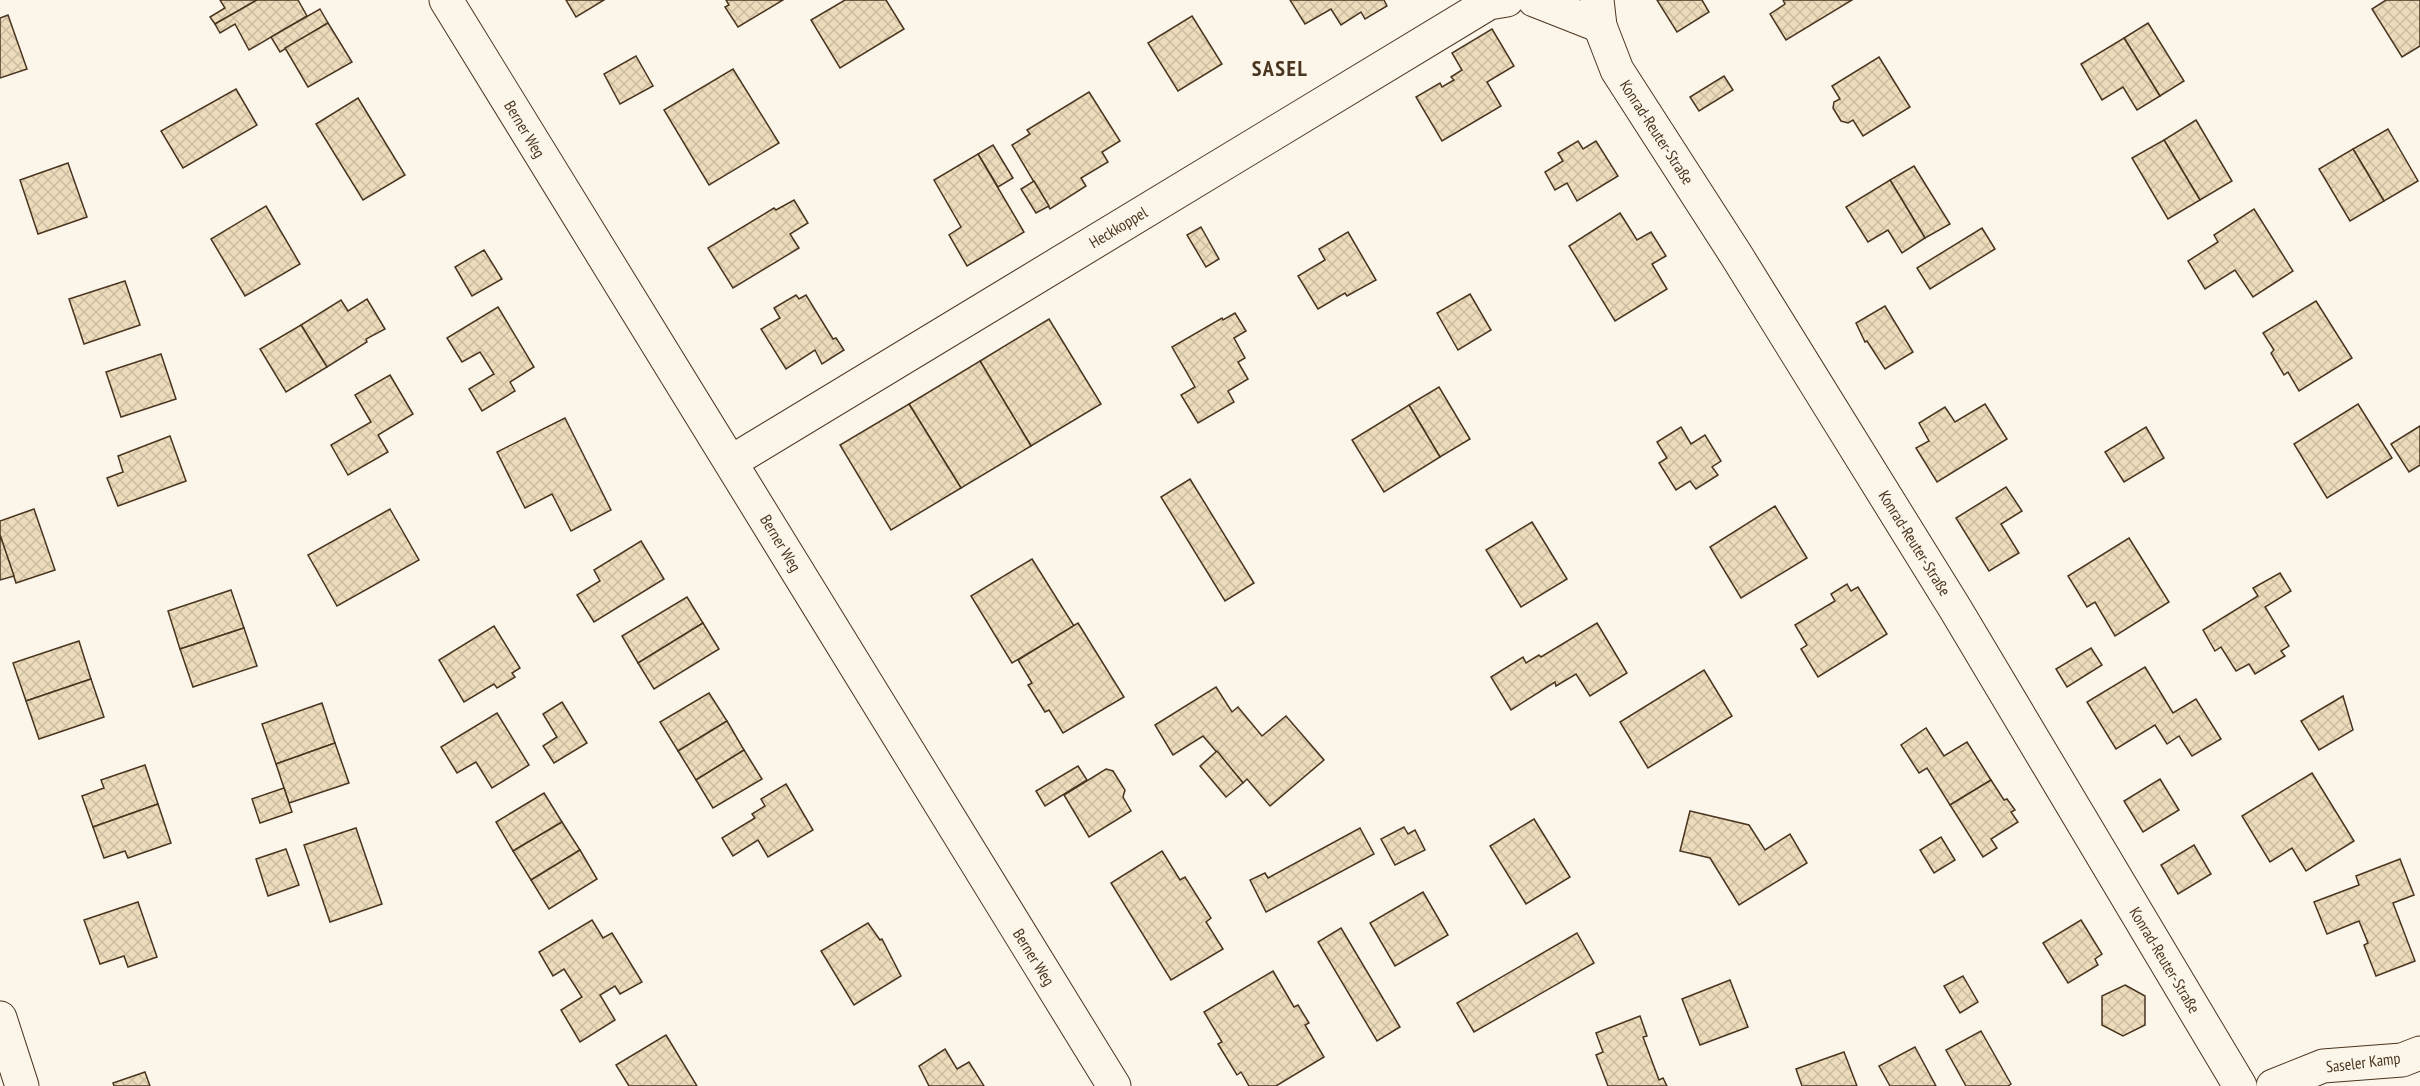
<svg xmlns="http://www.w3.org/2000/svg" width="2420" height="1086" viewBox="0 0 2420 1086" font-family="'PT Sans Narrow',sans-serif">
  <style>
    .building { fill: url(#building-cross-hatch); stroke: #4a3520; stroke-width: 1.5 }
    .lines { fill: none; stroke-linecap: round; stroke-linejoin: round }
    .minor-casing { stroke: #4a3520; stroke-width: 35 }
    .minor { stroke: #fbf6e9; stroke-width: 33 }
    .labels { text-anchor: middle; stroke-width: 4.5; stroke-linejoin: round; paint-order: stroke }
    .street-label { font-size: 16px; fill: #4a3520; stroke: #fbf6e9 }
    .district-label { font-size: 22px; font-weight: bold; letter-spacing: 1.5px; fill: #4a3520; stroke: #fbf6e9 }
  </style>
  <defs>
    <pattern id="building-cross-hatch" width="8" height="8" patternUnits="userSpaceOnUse" patternTransform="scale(1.5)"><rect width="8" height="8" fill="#ecdcbc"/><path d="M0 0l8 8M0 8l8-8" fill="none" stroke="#ccbda1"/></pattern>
  </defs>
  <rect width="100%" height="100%" fill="#fbf6e9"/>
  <g class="building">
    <path d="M 220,0 L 257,0 L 215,24 L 210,17 L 225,8 Z"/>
    <path d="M 257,0 L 298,0 L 307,16 L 249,50 L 235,24 L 220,33 L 215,24 Z"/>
    <path d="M 566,0 L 604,0 L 576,17 Z"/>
    <path d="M 726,0 L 783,0 L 738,27 L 725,7 L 729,5 Z"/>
    <path d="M 845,0 L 886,0 L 904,29 L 840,68 L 811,20 Z"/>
    <path d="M 1290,0 L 1384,0 L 1387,6 L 1365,19 L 1361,12 L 1341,25 L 1331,9 L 1305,24 Z"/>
    <path d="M 1657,0 L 1702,0 L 1709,12 L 1677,32 Z"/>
    <path d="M 1783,0 L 1852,0 L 1786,40 L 1770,14 L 1785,4 Z"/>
    <path d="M 2386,0 L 2420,0 L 2420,46 L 2402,57 L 2372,9 Z"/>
    <path d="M 320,9 L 328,23 L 280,52 L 271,37 Z"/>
    <path d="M 8,15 L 27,69 L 0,78 L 0,18 Z"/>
    <path d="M 1192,16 L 1222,64 L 1178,91 L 1148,43 Z"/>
    <path d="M 328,23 L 352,62 L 308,87 L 285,48 Z"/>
    <path d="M 2148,23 L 2184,81 L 2160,96 L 2124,38 Z"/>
    <path d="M 1492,29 L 1514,66 L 1487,82 L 1501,106 L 1442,141 L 1416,97 L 1440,83 L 1442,87 L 1454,80 L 1451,77 L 1462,70 L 1452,53 Z"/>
    <path d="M 2124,38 L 2160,96 L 2137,110 L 2123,87 L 2102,100 L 2081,64 Z"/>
    <path d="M 636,56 L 653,86 L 620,104 L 604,74 Z"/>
    <path d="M 1879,57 L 1910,107 L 1863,136 L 1853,120 L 1848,123 L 1841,121 L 1833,108 L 1834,102 L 1840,99 L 1832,86 Z"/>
    <path d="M 733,69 L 779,143 L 709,185 L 664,110 Z"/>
    <path d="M 1724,76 L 1733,90 L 1699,111 L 1690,97 Z"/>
    <path d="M 236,89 L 257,125 L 183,168 L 161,131 Z"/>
    <path d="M 1089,92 L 1120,141 L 1102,152 L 1108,162 L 1081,178 L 1086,186 L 1050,209 L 1012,145 L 1030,134 L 1027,130 Z"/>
    <path d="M 358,98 L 405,175 L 363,200 L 316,124 Z"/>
    <path d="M 2196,120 L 2232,181 L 2200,200 L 2164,140 Z"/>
    <path d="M 2388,129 L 2418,181 L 2384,201 L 2353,149 Z"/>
    <path d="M 2164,140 L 2200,200 L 2168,219 L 2132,158 Z"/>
    <path d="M 1578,141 L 1583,149 L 1596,141 L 1618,176 L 1577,201 L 1567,183 L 1555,190 L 1545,172 L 1563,161 L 1558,153 Z"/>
    <path d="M 993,145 L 1013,178 L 998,187 L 978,154 Z"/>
    <path d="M 2353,149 L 2384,201 L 2350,221 L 2319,169 Z"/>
    <path d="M 978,154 L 1024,232 L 967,266 L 949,235 L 961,227 L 934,180 Z"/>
    <path d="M 68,163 L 87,217 L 38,234 L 20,180 Z"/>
    <path d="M 1914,166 L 1950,224 L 1925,238 L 1890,180 Z"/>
    <path d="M 1890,180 L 1925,238 L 1902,253 L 1888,230 L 1868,242 L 1846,207 Z"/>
    <path d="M 1034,181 L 1049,206 L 1036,213 L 1021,189 Z"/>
    <path d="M 794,200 L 808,223 L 790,234 L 799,248 L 733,288 L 708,248 L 774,208 L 776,210 Z"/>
    <path d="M 266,206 L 300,264 L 245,296 L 211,239 Z"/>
    <path d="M 2254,209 L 2293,271 L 2253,297 L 2235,270 L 2205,289 L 2188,261 L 2218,242 L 2214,235 Z"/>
    <path d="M 1620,213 L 1637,240 L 1651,232 L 1666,256 L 1652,264 L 1667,289 L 1615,321 L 1569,246 Z"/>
    <path d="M 1201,227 L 1219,259 L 1206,267 L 1187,235 Z"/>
    <path d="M 1982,228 L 1995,249 L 1930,289 L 1917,268 Z"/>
    <path d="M 1348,232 L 1376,280 L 1347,296 L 1345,293 L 1318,309 L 1298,276 L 1325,260 L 1319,249 Z"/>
    <path d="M 484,250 L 502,279 L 472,296 L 455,267 Z"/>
    <path d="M 125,281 L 140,325 L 84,344 L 69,299 Z"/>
    <path d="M 1470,294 L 1491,330 L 1458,350 L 1437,313 Z"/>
    <path d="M 796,295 L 799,299 L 806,295 L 833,339 L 836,338 L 844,350 L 822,364 L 815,350 L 786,369 L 761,329 L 780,318 L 774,308 Z"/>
    <path d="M 367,299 L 385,329 L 366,339 L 367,342 L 327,367 L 301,325 L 341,300 L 348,311 Z"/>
    <path d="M 2316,301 L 2352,358 L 2299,391 L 2288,372 L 2284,375 L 2271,353 L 2274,350 L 2263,333 Z"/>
    <path d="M 1885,306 L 1913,352 L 1885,369 L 1867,341 L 1865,342 L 1856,323 Z"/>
    <path d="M 498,307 L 534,367 L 510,382 L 515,391 L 482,411 L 469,389 L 494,374 L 480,352 L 462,362 L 447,338 Z"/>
    <path d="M 1235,313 L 1246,331 L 1234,338 L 1245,358 L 1238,362 L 1248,379 L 1228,391 L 1234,402 L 1198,423 L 1181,395 L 1195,387 L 1172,347 L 1222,318 L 1223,320 Z"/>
    <path d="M 1049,319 L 1101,404 L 1031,446 L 980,361 Z"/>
    <path d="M 301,325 L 327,367 L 286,392 L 260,349 Z"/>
    <path d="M 161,354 L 176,399 L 121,417 L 106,372 Z"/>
    <path d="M 980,361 L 1031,446 L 961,488 L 909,404 Z"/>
    <path d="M 390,375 L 413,414 L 378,435 L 388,452 L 348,475 L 331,445 L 371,422 L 355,395 Z"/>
    <path d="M 1439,387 L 1470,439 L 1440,457 L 1409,405 Z"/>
    <path d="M 909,404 L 961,488 L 891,530 L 840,445 Z"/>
    <path d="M 1985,404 L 2007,439 L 1937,482 L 1916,448 L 1929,441 L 1919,423 L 1945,407 L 1955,422 Z"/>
    <path d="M 2358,404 L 2392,458 L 2327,498 L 2294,444 Z"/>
    <path d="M 1409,405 L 1440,457 L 1384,492 L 1352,440 Z"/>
    <path d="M 565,418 L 611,510 L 571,531 L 552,494 L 525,508 L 497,452 Z"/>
    <path d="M 2420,426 L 2420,465 L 2409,472 L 2391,444 Z"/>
    <path d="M 1681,427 L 1691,444 L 1705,435 L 1721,461 L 1712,467 L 1718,475 L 1696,489 L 1690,481 L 1676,490 L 1659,463 L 1667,458 L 1657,442 Z"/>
    <path d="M 2146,427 L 2164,458 L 2124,482 L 2105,452 Z"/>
    <path d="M 170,436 L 186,481 L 118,506 L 107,478 L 123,472 L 118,456 Z"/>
    <path d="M 1190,479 L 1254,583 L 1225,601 L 1161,497 Z"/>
    <path d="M 2006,487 L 2022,511 L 2001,524 L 2019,553 L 1989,571 L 1956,518 Z"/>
    <path d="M 1775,506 L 1807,558 L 1741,598 L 1710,547 Z"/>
    <path d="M 34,509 L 55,570 L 16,583 L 0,535 L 0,521 Z"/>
    <path d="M 390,509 L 419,560 L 337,606 L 308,555 Z"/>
    <path d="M 1532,522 L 1567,579 L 1521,607 L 1486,550 Z"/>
    <path d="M 0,535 L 14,576 L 0,580 Z"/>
    <path d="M 2129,538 L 2169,602 L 2115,636 L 2095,602 L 2087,607 L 2068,576 Z"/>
    <path d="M 641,541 L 664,579 L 594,622 L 577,595 L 600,581 L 594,570 Z"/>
    <path d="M 1032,559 L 1074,626 L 1012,663 L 971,596 Z"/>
    <path d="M 2280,573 L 2291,591 L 2265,607 L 2289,646 L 2281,651 L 2285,656 L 2255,674 L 2249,664 L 2236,671 L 2221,647 L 2215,651 L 2203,630 L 2258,596 L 2253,588 Z"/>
    <path d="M 1847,584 L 1851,591 L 1858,587 L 1887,634 L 1818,677 L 1801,649 L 1807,645 L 1795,625 L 1835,601 L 1831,594 Z"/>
    <path d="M 231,590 L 244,628 L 180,649 L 168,611 Z"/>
    <path d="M 687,597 L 703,623 L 638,663 L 622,636 Z"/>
    <path d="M 703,623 L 719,649 L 654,689 L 638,663 Z"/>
    <path d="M 1078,623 L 1124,697 L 1063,733 L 1049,710 L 1045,712 L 1028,685 L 1032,683 L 1018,660 Z"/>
    <path d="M 1597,623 L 1627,673 L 1590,696 L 1576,674 L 1556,686 L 1555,682 L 1511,710 L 1491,677 L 1523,657 L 1526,663 L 1539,655 L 1541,657 Z"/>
    <path d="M 494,626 L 520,668 L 512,673 L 515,677 L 497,688 L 494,684 L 464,702 L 439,660 Z"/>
    <path d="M 244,628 L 257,666 L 193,687 L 180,649 Z"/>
    <path d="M 79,641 L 91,679 L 26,701 L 13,663 Z"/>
    <path d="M 2091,648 L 2102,665 L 2067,687 L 2056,669 Z"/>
    <path d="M 2145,667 L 2173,713 L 2196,699 L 2221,739 L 2192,756 L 2179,736 L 2167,744 L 2155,725 L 2116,749 L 2087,702 Z"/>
    <path d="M 1704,670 L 1732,716 L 1648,768 L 1620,722 Z"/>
    <path d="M 91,679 L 104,717 L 39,739 L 26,701 Z"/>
    <path d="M 1216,687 L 1232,712 L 1238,707 L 1262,736 L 1286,716 L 1324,760 L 1270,806 L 1247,779 L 1243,783 L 1203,736 L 1173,755 L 1155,725 Z"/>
    <path d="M 709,693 L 727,721 L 678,751 L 660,722 Z"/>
    <path d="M 2343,696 L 2353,730 L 2319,750 L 2301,721 Z"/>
    <path d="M 562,702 L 587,743 L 554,763 L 543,746 L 557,737 L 543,714 Z"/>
    <path d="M 322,703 L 335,743 L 276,764 L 262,724 Z"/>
    <path d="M 497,713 L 529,765 L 492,788 L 476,762 L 457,773 L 441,747 Z"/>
    <path d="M 727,721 L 744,750 L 696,780 L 678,751 Z"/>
    <path d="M 1926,728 L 1944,756 L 1967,742 L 1991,780 L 1950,805 L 1927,768 L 1919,773 L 1901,745 Z"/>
    <path d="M 335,743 L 349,783 L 289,803 L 276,764 Z"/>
    <path d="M 744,750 L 762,779 L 713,808 L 696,780 Z"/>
    <path d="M 1217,751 L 1243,783 L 1226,797 L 1200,766 Z"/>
    <path d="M 145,765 L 158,804 L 93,827 L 82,796 L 104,788 L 101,780 Z"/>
    <path d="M 1078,766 L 1087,780 L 1045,806 L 1036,791 Z"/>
    <path d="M 1106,769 L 1113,771 L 1125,790 L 1123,797 L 1131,811 L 1089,837 L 1064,795 Z"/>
    <path d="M 2312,773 L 2354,841 L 2306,871 L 2292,848 L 2270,862 L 2242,816 Z"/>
    <path d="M 2160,779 L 2179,810 L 2143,832 L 2124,801 Z"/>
    <path d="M 1991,780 L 2004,800 L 2007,799 L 2015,810 L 2011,812 L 2018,822 L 1991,839 L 1997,848 L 1983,857 L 1950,805 Z"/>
    <path d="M 786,784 L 813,830 L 768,857 L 758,840 L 733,856 L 722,838 L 755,818 L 752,814 L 765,806 L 761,799 Z"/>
    <path d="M 284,788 L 292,812 L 260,823 L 252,799 Z"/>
    <path d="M 544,793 L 562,822 L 513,851 L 496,822 Z"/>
    <path d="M 158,804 L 171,843 L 128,858 L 125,851 L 104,858 L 93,827 Z"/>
    <path d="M 1690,811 L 1749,825 L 1765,850 L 1790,834 L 1807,863 L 1739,905 L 1710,858 L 1680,851 Z"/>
    <path d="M 1534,819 L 1570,877 L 1526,904 L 1490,846 Z"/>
    <path d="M 562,822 L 580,850 L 531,880 L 513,851 Z"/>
    <path d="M 1404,827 L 1408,834 L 1415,830 L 1425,850 L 1395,865 L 1381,839 Z"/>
    <path d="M 356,828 L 382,904 L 330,922 L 304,845 Z"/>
    <path d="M 1360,828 L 1374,854 L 1266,912 L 1250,880 L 1265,873 L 1268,878 Z"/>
    <path d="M 1941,837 L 1955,860 L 1934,873 L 1920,850 Z"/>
    <path d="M 2194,845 L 2211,874 L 2178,894 L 2161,865 Z"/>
    <path d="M 286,849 L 299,885 L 268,896 L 256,859 Z"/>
    <path d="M 580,850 L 597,879 L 549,909 L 531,880 Z"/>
    <path d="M 1162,851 L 1180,880 L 1185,877 L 1211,918 L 1206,922 L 1223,949 L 1171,980 L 1111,883 Z"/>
    <path d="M 2400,859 L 2414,895 L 2393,903 L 2415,961 L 2376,976 L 2364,945 L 2368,943 L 2359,921 L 2327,934 L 2314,902 L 2359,885 L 2356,876 Z"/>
    <path d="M 1423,892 L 1448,935 L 1395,966 L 1370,923 Z"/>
    <path d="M 138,902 L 157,957 L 128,967 L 124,956 L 100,964 L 84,920 Z"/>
    <path d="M 592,920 L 603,938 L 612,933 L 642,982 L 620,994 L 615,986 L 600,995 L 615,1020 L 580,1042 L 561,1010 L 582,997 L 564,969 L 553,976 L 539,952 Z"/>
    <path d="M 2081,920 L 2102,954 L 2095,959 L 2098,965 L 2068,983 L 2043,943 Z"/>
    <path d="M 868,923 L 880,940 L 882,939 L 901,976 L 854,1005 L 821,951 Z"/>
    <path d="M 1341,928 L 1400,1027 L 1377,1041 L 1318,942 Z"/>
    <path d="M 1577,933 L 1594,963 L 1474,1032 L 1457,1003 Z"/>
    <path d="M 1273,971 L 1294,1007 L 1298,1005 L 1309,1023 L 1305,1025 L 1324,1057 L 1276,1086 L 1249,1086 L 1241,1072 L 1237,1075 L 1218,1044 L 1222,1042 L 1204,1012 Z"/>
    <path d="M 1963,976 L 1978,1002 L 1960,1013 L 1944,986 Z"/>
    <path d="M 1730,980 L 1748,1027 L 1700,1045 L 1682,999 Z"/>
    <path d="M 2125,985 L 2145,996 L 2145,1025 L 2123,1036 L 2102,1025 L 2102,996 Z"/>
    <path d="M 1640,1016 L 1647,1036 L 1643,1037 L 1659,1080 L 1663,1078 L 1667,1086 L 1608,1086 L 1596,1055 L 1603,1052 L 1596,1033 Z"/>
    <path d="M 1981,1031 L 2011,1084 L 2008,1086 L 1966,1086 L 1946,1050 Z"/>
    <path d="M 666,1035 L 697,1086 L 629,1086 L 616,1065 Z"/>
    <path d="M 1915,1047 L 1936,1086 L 1890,1086 L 1879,1066 Z"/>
    <path d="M 945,1049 L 957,1069 L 969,1062 L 984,1086 L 929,1086 L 919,1066 Z"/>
    <path d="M 1844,1052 L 1857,1086 L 1802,1086 L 1796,1069 Z"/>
    <path d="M 145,1072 L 150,1086 L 114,1086 L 113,1083 Z"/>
  </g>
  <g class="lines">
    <defs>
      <g id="minor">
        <path d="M 446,0 L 1114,1086"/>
        <path d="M 1534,0 L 1600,26"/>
        <path d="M 1597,0 L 1600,26 L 1617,70 L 1738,258 L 1956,610 L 2240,1086"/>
        <path d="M 731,462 L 1489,3 L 1507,0"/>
        <path d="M 0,1018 L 22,1086"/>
        <path d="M 2273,1086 L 2323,1066 L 2402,1060 L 2420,1053"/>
      </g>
    </defs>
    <use href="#minor" class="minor-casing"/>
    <use href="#minor" class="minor"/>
  </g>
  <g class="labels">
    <g class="street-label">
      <text transform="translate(525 129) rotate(59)" y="6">Berner Weg</text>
      <text transform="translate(1657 132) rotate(57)" y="6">Konrad-Reuter-Straße</text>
      <text transform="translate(1118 227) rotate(-31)" y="6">Heckkoppel</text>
      <text transform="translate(781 543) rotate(59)" y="6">Berner Weg</text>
      <text transform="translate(1915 543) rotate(58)" y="6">Konrad-Reuter-Straße</text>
      <text transform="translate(1034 957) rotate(58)" y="6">Berner Weg</text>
      <text transform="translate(2165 960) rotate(59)" y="6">Konrad-Reuter-Straße</text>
      <text transform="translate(2363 1062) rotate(-7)" y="6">Saseler Kamp</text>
    </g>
    <g class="district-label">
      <text x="1280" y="76">SASEL</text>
    </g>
  </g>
</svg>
